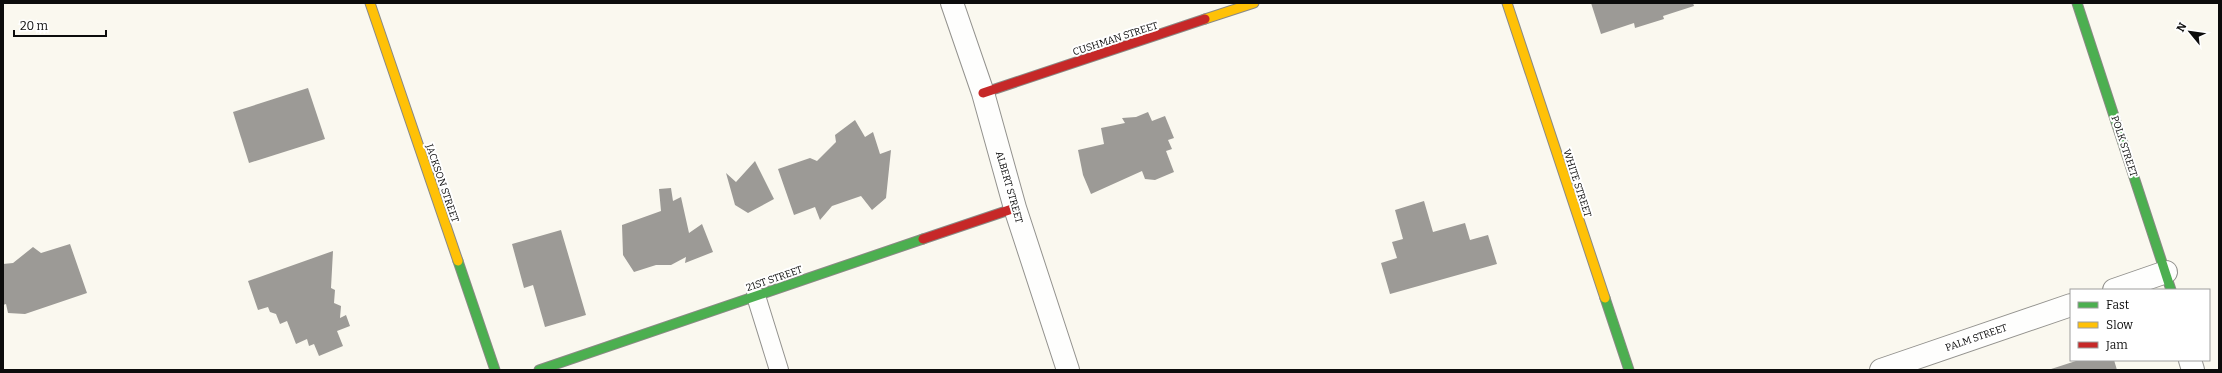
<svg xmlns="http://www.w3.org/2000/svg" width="2222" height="373" viewBox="0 0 2222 373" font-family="Bitter,serif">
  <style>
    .building { fill: #9c9a96 }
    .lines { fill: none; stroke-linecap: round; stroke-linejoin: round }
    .lane-casing { stroke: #93928e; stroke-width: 20 }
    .street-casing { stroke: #93928e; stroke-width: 24 }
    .fast-casing { stroke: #8a8985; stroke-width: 11 }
    .slow-casing { stroke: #8a8985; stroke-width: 11 }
    .jam-casing { stroke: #8a8985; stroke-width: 11 }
    .lane { stroke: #fefefd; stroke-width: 18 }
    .street { stroke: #fefefd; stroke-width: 22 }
    .fast { stroke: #4caf50; stroke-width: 9 }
    .slow { stroke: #ffc107; stroke-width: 9 }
    .jam { stroke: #c62828; stroke-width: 9 }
    .labels { text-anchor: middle; stroke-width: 4; stroke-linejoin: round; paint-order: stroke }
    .street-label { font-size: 10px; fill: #0c0c0c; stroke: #fff }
  </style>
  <rect width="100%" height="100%" fill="#faf8ef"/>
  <g class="building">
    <path d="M 1591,3 L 1693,3 L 1694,6 L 1663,16 L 1664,19 L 1635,28 L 1634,23 L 1601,34 Z"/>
    <path d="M 308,88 L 325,139 L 249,163 L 233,112 Z"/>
    <path d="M 1148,112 L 1152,121 L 1165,116 L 1174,138 L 1168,140 L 1172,149 L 1166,151 L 1174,172 L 1155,180 L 1145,179 L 1142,171 L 1091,194 L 1083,175 L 1078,150 L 1104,144 L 1101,128 L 1125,123 L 1122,118 L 1136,117 Z"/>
    <path d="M 855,120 L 865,137 L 873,132 L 880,154 L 891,150 L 886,198 L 872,210 L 861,196 L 832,206 L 820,220 L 815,207 L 794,215 L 778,169 L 810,158 L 817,161 L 836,142 L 835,135 Z"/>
    <path d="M 755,161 L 774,199 L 748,213 L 735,205 L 726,173 L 736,182 Z"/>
    <path d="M 671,188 L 673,201 L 681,197 L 689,233 L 702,224 L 713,252 L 685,263 L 686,257 L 671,265 L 656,265 L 634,272 L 623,255 L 622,225 L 661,211 L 659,189 Z"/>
    <path d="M 1424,201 L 1433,232 L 1465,223 L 1470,240 L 1488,235 L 1497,264 L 1390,294 L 1381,263 L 1397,258 L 1392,242 L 1403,239 L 1395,210 Z"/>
    <path d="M 561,230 L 586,315 L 545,327 L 533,285 L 524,288 L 512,244 Z"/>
    <path d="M 70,244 L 87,293 L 25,314 L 8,313 L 6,304 L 3,305 L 3,264 L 13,263 L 33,247 L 41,253 Z"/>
    <path d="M 333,251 L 331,288 L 335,290 L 334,303 L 341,306 L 340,318 L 346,315 L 350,326 L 337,331 L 343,346 L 319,356 L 314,344 L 309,346 L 307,339 L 296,344 L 287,321 L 280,324 L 276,314 L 270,312 L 268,307 L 258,310 L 248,281 Z"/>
    <path d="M 2079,360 L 2114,360 L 2117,370 L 2048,370 Z"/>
  </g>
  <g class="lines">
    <defs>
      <path id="lane" d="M 756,296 L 779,370"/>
      <g id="street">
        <path d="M 952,3 L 983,93 L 1015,208 L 1068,370"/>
        <path d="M 2114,290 L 2166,272"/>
        <path d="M 2190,360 L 2193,370"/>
        <path d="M 1881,370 L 2071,305"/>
      </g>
      <g id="fast">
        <path d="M 2077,3 L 2171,290"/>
        <path d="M 458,261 L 495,370"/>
        <path d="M 1605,298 L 1629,370"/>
        <path d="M 539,370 L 923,239"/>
      </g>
      <g id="slow">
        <path d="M 370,3 L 458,261"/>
        <path d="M 1507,3 L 1605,298"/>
        <path d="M 1205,19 L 1254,3"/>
      </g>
      <g id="jam">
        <path d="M 983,93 L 1205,19"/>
        <path d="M 923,239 L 1015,208"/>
      </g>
    </defs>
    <use href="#lane" class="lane-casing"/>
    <use href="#street" class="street-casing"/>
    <use href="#fast" class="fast-casing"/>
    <use href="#slow" class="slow-casing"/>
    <use href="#jam" class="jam-casing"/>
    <use href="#lane" class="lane"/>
    <use href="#street" class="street"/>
    <use href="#fast" class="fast"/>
    <use href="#slow" class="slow"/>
    <use href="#jam" class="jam"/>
  </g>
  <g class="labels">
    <g class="street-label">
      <text transform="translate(1115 38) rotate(-18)" y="4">CUSHMAN STREET</text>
      <text transform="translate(2125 146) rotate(72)" y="4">POLK STREET</text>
      <text transform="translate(443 183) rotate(71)" y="4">JACKSON STREET</text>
      <text transform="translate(1578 183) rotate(72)" y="4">WHITE STREET</text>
      <text transform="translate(1010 187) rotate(74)" y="4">ALBERT STREET</text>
      <text transform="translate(774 278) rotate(-19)" y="4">21ST STREET</text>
      <text transform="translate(1976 337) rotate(-19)" y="4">PALM STREET</text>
    </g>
  </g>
  <rect width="2222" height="373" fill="none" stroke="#0c0c0c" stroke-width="8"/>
  <rect x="2070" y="289" width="140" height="72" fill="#ffffff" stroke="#9e9e9e"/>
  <rect x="2078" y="302" width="20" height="6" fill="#4caf50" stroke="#9e9e9e"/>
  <text x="2106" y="309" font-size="12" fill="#0c0c0c">Fast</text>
  <rect x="2078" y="322" width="20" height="6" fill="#ffc107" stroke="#9e9e9e"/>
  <text x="2106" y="329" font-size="12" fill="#0c0c0c">Slow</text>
  <rect x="2078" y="342" width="20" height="6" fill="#c62828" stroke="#9e9e9e"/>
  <text x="2106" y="349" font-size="12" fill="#0c0c0c">Jam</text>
  <g transform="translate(2190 32) rotate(299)" stroke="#ffffff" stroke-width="3" paint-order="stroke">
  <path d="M0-3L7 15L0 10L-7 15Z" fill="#0c0c0c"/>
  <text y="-6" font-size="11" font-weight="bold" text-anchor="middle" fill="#0c0c0c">N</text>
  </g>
  <path d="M14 30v6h92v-6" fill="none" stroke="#0c0c0c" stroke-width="2"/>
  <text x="20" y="30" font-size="12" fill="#0c0c0c" stroke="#ffffff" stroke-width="3" paint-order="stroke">20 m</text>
</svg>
